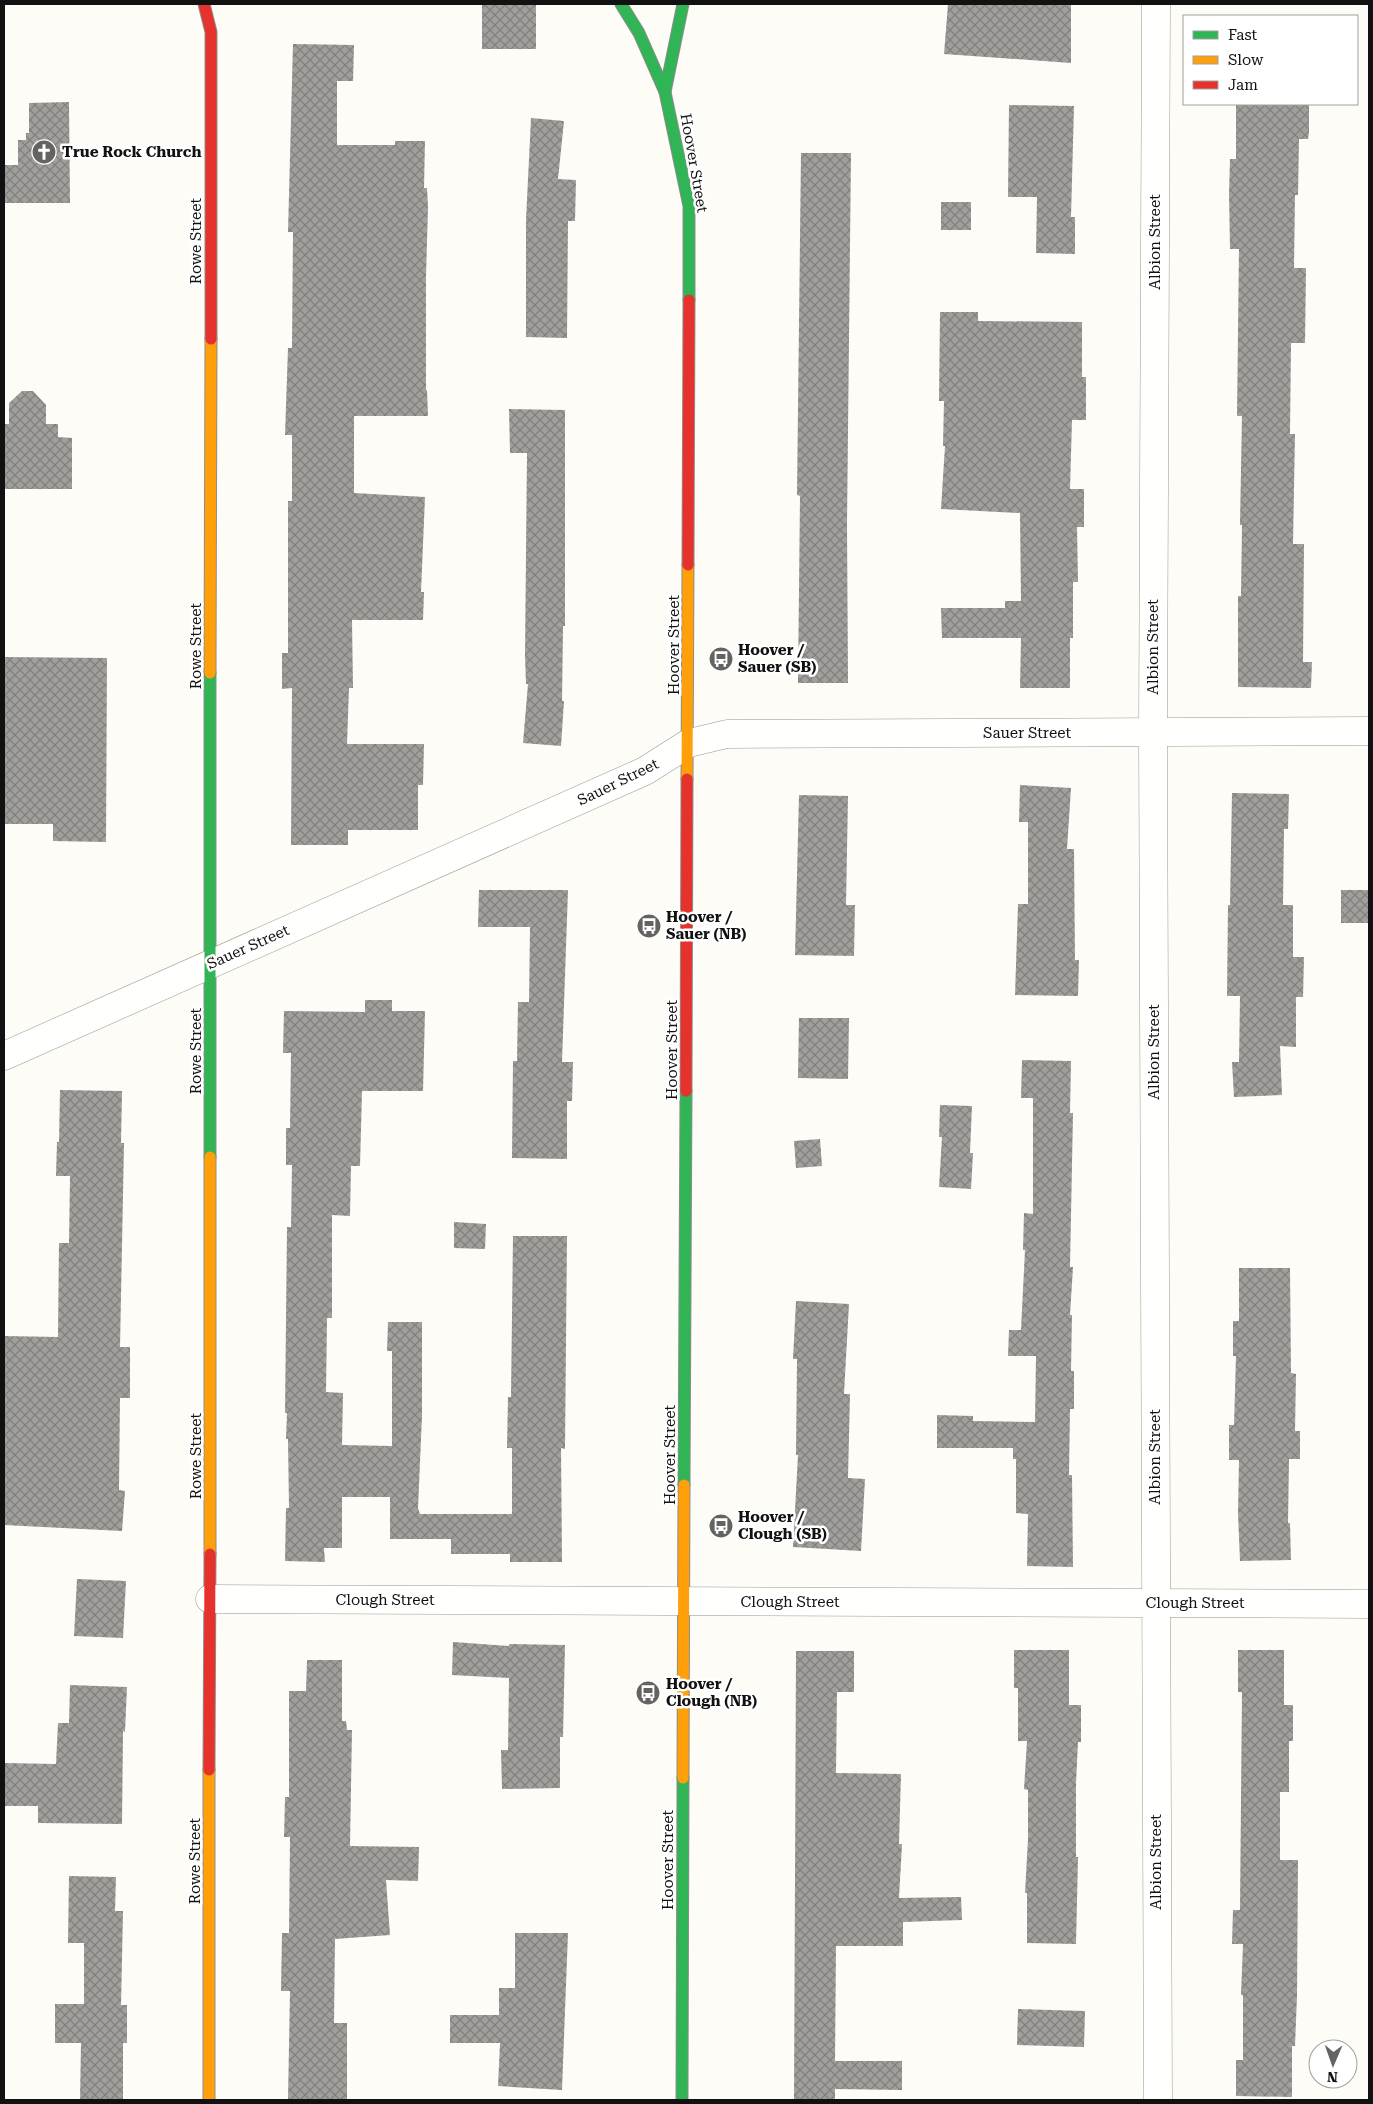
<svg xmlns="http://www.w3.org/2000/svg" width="1373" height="2104" viewBox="0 0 1373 2104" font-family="'Roboto Serif',serif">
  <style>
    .building { fill: url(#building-cross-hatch) }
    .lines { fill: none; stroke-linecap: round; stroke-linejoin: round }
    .street-casing { stroke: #979795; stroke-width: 29 }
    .fast-casing { stroke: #8e8d8b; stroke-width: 13 }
    .slow-casing { stroke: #8e8d8b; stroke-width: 13 }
    .jam-casing { stroke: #8e8d8b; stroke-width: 13 }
    .street { stroke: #fffffe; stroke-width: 28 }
    .fast { stroke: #30b455; stroke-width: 11 }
    .slow { stroke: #ff9f0a; stroke-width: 11 }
    .jam { stroke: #e5322d; stroke-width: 11 }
    .labels { text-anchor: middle; stroke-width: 5; stroke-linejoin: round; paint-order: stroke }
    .poi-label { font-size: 15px; font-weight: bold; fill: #111; stroke: #fff; text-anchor: start }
    .street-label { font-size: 15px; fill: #111; stroke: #fff }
  </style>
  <defs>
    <pattern id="building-cross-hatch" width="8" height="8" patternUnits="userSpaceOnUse" patternTransform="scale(1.25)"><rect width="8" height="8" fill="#a19f9c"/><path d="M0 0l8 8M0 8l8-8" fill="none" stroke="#82807e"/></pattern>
  </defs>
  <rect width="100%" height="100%" fill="#fdfcf7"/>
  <g class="building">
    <rect x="482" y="4" width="54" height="45"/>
    <path d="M 948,4 L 1071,4 L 1071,63 L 944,54 Z"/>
    <path d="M 293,44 L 354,45 L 353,81 L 337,81 L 337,145 L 395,145 L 395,141 L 425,141 L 424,188 L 427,188 L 428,207 L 426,276 L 426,390 L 427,390 L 428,416 L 354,416 L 354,493 L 425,497 L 421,592 L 424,592 L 423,620 L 352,620 L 353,688 L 349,688 L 347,744 L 424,744 L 423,785 L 418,785 L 418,830 L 348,830 L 348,845 L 291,845 L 292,688 L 282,689 L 282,653 L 288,653 L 288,501 L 292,501 L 292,435 L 285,435 L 288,348 L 292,348 L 293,232 L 288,232 Z"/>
    <path d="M 69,102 L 70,203 L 4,203 L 4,165 L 18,165 L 18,140 L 26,140 L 26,133 L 29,133 L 29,103 Z"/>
    <path d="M 1236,104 L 1309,104 L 1309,133 L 1308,139 L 1299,139 L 1298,195 L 1295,195 L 1294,268 L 1306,268 L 1305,343 L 1291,343 L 1290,434 L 1295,434 L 1293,544 L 1304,544 L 1303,662 L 1312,662 L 1311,688 L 1238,687 L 1238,596 L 1241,596 L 1242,525 L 1240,525 L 1242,416 L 1237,416 L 1239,249 L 1230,249 L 1229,194 L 1230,159 L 1236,159 Z"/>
    <path d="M 1009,105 L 1074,106 L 1071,217 L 1075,217 L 1075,254 L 1036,253 L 1037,197 L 1008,197 Z"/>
    <path d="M 531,118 L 564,121 L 558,179 L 576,180 L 575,221 L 568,221 L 567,338 L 526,337 L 526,220 Z"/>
    <path d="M 801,153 L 851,153 L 847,524 L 848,683 L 798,683 L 800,496 L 797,495 Z"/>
    <rect x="941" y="202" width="30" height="28"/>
    <path d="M 940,312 L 978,312 L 978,321 L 1082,322 L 1082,377 L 1086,377 L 1086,420 L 1072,420 L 1070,489 L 1084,489 L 1084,527 L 1077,527 L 1078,582 L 1073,582 L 1073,638 L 1070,638 L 1070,688 L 1020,688 L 1021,638 L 942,638 L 941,608 L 1005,608 L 1005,601 L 1021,601 L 1020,513 L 941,509 L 945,446 L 943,446 L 944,401 L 939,401 Z"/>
    <path d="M 22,391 L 33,391 L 46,405 L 46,424 L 58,424 L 58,437 L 72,438 L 72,489 L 4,489 L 4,424 L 9,424 L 9,403 Z"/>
    <path d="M 509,409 L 565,410 L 565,626 L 563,626 L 562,701 L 564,701 L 561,746 L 523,743 L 528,684 L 526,684 L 525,655 L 527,453 L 510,453 Z"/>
    <path d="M 4,657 L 107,658 L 106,842 L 53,841 L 53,824 L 4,824 Z"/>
    <path d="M 1020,785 L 1071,788 L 1067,849 L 1074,849 L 1075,960 L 1079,960 L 1078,996 L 1015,995 L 1018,904 L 1028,904 L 1028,822 L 1019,822 Z"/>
    <path d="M 1232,793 L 1289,794 L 1288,829 L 1284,829 L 1283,905 L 1293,905 L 1293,957 L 1304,957 L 1303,997 L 1296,997 L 1296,1047 L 1280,1046 L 1282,1095 L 1234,1097 L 1232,1062 L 1239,1062 L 1240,996 L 1227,996 L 1228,905 L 1230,905 Z"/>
    <path d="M 799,795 L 848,796 L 846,905 L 855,905 L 854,956 L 795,955 Z"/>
    <path d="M 479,890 L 568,890 L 562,1062 L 573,1062 L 572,1101 L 567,1101 L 567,1159 L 512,1158 L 513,1061 L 517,1061 L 518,1002 L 529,1002 L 530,927 L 478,927 Z"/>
    <rect x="1341" y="890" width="28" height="33"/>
    <path d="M 365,1000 L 392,1000 L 392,1011 L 425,1011 L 423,1091 L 362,1091 L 360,1166 L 351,1166 L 350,1216 L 332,1215 L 332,1318 L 327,1318 L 326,1392 L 343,1393 L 342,1445 L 392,1446 L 392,1351 L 387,1351 L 388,1322 L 422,1322 L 422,1416 L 418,1508 L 420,1514 L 512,1514 L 512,1448 L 507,1448 L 508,1397 L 511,1397 L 513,1236 L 567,1236 L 565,1449 L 561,1448 L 562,1562 L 510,1562 L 510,1554 L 451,1554 L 451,1539 L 390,1539 L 390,1497 L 342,1497 L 342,1548 L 324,1548 L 325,1562 L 285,1561 L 286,1508 L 289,1508 L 288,1439 L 286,1439 L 287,1413 L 285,1413 L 287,1227 L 291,1227 L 292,1165 L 286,1165 L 286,1128 L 290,1128 L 291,1053 L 283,1053 L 284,1011 L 365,1012 Z"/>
    <path d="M 799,1018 L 849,1018 L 848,1079 L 798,1078 Z"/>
    <path d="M 1022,1060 L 1071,1061 L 1070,1113 L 1073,1113 L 1070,1267 L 1073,1267 L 1070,1315 L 1072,1315 L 1071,1371 L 1074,1371 L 1074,1409 L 1070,1409 L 1069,1475 L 1072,1475 L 1073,1567 L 1027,1566 L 1028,1514 L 1016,1513 L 1016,1459 L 1013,1459 L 1013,1448 L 937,1448 L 937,1415 L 973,1416 L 973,1421 L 1035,1422 L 1036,1356 L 1008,1356 L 1009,1330 L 1021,1330 L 1025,1250 L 1023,1250 L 1024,1213 L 1033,1214 L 1033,1098 L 1021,1098 Z"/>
    <path d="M 60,1090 L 122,1091 L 121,1143 L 124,1143 L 120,1347 L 130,1347 L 130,1398 L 120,1398 L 119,1490 L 125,1491 L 122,1531 L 4,1525 L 4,1336 L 58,1337 L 59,1243 L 69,1243 L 70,1176 L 56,1176 L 57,1142 L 59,1142 Z"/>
    <path d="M 940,1105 L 972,1106 L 970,1153 L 973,1153 L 971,1189 L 939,1187 L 942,1137 L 939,1137 Z"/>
    <path d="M 820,1139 L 822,1166 L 796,1168 L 794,1141 Z"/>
    <path d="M 454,1222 L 486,1224 L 485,1249 L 454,1248 Z"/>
    <path d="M 1239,1268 L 1290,1268 L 1291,1373 L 1296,1374 L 1295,1431 L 1300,1431 L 1300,1459 L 1289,1459 L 1288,1523 L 1290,1523 L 1291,1560 L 1240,1561 L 1238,1513 L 1239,1460 L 1229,1460 L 1229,1425 L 1234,1425 L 1236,1356 L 1233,1356 L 1233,1321 L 1239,1321 Z"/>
    <path d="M 796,1301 L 849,1304 L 844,1394 L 850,1394 L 848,1478 L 865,1479 L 861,1551 L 793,1547 L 798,1455 L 796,1455 L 797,1359 L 793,1359 Z"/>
    <path d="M 77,1579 L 126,1581 L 123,1638 L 74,1636 Z"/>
    <path d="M 453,1642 L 509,1646 L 509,1644 L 565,1645 L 563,1737 L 560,1737 L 560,1788 L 502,1789 L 501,1750 L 508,1750 L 509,1678 L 452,1675 Z"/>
    <path d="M 1014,1650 L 1069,1650 L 1069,1705 L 1081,1705 L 1081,1742 L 1078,1742 L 1076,1783 L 1076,1857 L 1078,1857 L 1076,1944 L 1027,1943 L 1027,1893 L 1025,1893 L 1028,1839 L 1028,1790 L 1024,1789 L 1027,1741 L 1018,1741 L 1018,1688 L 1014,1688 Z"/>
    <path d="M 1238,1650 L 1284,1650 L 1284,1705 L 1293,1705 L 1293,1741 L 1289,1741 L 1289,1792 L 1280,1792 L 1280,1860 L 1298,1860 L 1297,1996 L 1295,2046 L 1292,2046 L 1292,2097 L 1236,2096 L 1236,2060 L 1243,2060 L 1243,1995 L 1241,1995 L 1243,1944 L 1232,1944 L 1233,1910 L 1240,1910 L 1242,1692 L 1238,1692 Z"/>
    <path d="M 796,1651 L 854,1651 L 854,1692 L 837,1692 L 836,1773 L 901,1774 L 899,1844 L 902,1844 L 899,1898 L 961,1897 L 962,1920 L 903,1922 L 903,1946 L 836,1946 L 835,2061 L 902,2061 L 902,2090 L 835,2089 L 835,2100 L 794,2100 Z"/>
    <path d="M 307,1660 L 342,1660 L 342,1721 L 346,1721 L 347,1730 L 352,1730 L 350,1846 L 419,1847 L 418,1881 L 386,1880 L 390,1935 L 335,1939 L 334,2023 L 347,2023 L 347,2100 L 288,2100 L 290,1991 L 281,1991 L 282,1933 L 289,1933 L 290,1837 L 284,1837 L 285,1797 L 289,1797 L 289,1691 L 306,1691 Z"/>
    <path d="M 70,1685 L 127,1687 L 125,1732 L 123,1731 L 122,1824 L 38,1823 L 38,1806 L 4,1806 L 4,1763 L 56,1764 L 58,1723 L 69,1723 Z"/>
    <path d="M 69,1876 L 116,1877 L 115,1911 L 123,1911 L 121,2005 L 127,2005 L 127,2043 L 123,2043 L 123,2100 L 80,2100 L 81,2043 L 55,2043 L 55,2004 L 84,2004 L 84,1943 L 68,1943 Z"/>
    <path d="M 515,1933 L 568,1933 L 562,2090 L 498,2086 L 500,2043 L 450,2043 L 450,2015 L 499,2015 L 499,1988 L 515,1988 Z"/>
    <path d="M 1018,2009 L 1085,2011 L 1084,2047 L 1017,2045 Z"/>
  </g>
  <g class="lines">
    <defs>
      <g id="street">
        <path d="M 1156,4 L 1153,733 L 1158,2100"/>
        <path d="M 4,1056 L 645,771 L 689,743 L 727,734 L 1369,731"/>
        <path d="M 210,1599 L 1369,1604"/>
      </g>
      <g id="fast">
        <path d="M 621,4 L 639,33 L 665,92 L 689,206 L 689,300"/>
        <path d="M 665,92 L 683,4"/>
        <path d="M 210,1157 L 210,673"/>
        <path d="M 684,1485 L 686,1091"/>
        <path d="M 682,2100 L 683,1778"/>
      </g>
      <g id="slow">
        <path d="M 210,673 L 211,339"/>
        <path d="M 687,779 L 688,565"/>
        <path d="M 210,1554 L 210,1157"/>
        <path d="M 683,1778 L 684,1485"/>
        <path d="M 209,2100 L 209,1770"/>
      </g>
      <g id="jam">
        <path d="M 204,4 L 211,32 L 211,339"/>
        <path d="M 688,565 L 689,300"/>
        <path d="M 686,1091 L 687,779"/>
        <path d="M 209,1770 L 210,1554"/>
      </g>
    </defs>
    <use href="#street" class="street-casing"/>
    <use href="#fast" class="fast-casing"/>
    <use href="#slow" class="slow-casing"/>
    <use href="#jam" class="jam-casing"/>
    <use href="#street" class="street"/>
    <use href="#fast" class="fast"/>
    <use href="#slow" class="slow"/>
    <use href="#jam" class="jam"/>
  </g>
  <defs>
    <symbol id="church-disc" viewBox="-11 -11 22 22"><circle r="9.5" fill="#646362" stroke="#fff"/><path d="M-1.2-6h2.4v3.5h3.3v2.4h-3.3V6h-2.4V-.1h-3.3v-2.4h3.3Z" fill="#fff"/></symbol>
    <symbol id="bus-disc" viewBox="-11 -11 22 22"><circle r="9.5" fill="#646362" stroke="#fff"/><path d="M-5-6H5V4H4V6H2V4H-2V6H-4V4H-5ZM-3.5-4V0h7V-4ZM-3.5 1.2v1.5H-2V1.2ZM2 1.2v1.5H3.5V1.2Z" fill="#fff"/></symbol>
  </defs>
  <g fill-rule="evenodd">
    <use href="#church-disc" x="30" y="138" width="28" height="28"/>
    <use href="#bus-disc" x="707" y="645" width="28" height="28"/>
    <use href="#bus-disc" x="635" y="912" width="28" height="28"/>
    <use href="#bus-disc" x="707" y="1512" width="28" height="28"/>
    <use href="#bus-disc" x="634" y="1679" width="28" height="28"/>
  </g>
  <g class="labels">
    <g class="poi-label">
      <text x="62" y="157">True Rock Church</text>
      <text x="738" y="655">Hoover /<tspan x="738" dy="17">Sauer (SB)</tspan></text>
      <text x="666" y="922">Hoover /<tspan x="666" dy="17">Sauer (NB)</tspan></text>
      <text x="738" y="1522">Hoover /<tspan x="738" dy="17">Clough (SB)</tspan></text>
      <text x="666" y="1689">Hoover /<tspan x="666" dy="17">Clough (NB)</tspan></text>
    </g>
    <g class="street-label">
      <text transform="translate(694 163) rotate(80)" y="5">Hoover Street</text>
      <text transform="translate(196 241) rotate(-90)" y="5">Rowe Street</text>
      <text transform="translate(1155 242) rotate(-90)" y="5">Albion Street</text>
      <text transform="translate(674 645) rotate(-90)" y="5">Hoover Street</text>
      <text transform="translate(196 646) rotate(-90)" y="5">Rowe Street</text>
      <text transform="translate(1153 647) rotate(-90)" y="5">Albion Street</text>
      <text x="1027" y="738">Sauer Street</text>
      <text transform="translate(618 782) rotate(-26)" y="5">Sauer Street</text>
      <text transform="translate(248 947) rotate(-24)" y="5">Sauer Street</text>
      <text transform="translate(672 1050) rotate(-90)" y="5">Hoover Street</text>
      <text transform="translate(196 1051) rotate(-90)" y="5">Rowe Street</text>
      <text transform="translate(1154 1052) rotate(-90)" y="5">Albion Street</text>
      <text transform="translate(670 1455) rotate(-90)" y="5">Hoover Street</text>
      <text transform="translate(196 1456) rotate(-90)" y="5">Rowe Street</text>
      <text transform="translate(1155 1457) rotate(-90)" y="5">Albion Street</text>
      <text x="385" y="1605">Clough Street</text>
      <text x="790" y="1607">Clough Street</text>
      <text x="1195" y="1608">Clough Street</text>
      <text transform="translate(668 1860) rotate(-90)" y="5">Hoover Street</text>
      <text transform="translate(195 1861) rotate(-90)" y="5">Rowe Street</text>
      <text transform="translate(1156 1862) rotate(-90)" y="5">Albion Street</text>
    </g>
  </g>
  <rect width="1373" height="2104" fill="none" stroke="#111111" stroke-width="10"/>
  <rect x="1183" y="15" width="175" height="90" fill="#ffffff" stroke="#a0a0a0"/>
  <rect x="1193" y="31" width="25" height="8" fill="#30b455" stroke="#a0a0a0"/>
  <text x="1228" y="40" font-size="15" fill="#111111">Fast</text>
  <rect x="1193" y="56" width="25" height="8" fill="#ff9f0a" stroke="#a0a0a0"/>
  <text x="1228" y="65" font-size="15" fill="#111111">Slow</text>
  <rect x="1193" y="81" width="25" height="8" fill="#e5322d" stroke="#a0a0a0"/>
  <text x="1228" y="90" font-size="15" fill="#111111">Jam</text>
  <g transform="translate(1333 2064) rotate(182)"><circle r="24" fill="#ffffff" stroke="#a0a0a0"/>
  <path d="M0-4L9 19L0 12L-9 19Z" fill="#646362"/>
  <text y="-8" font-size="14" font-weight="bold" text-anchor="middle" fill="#111111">N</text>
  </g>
</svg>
